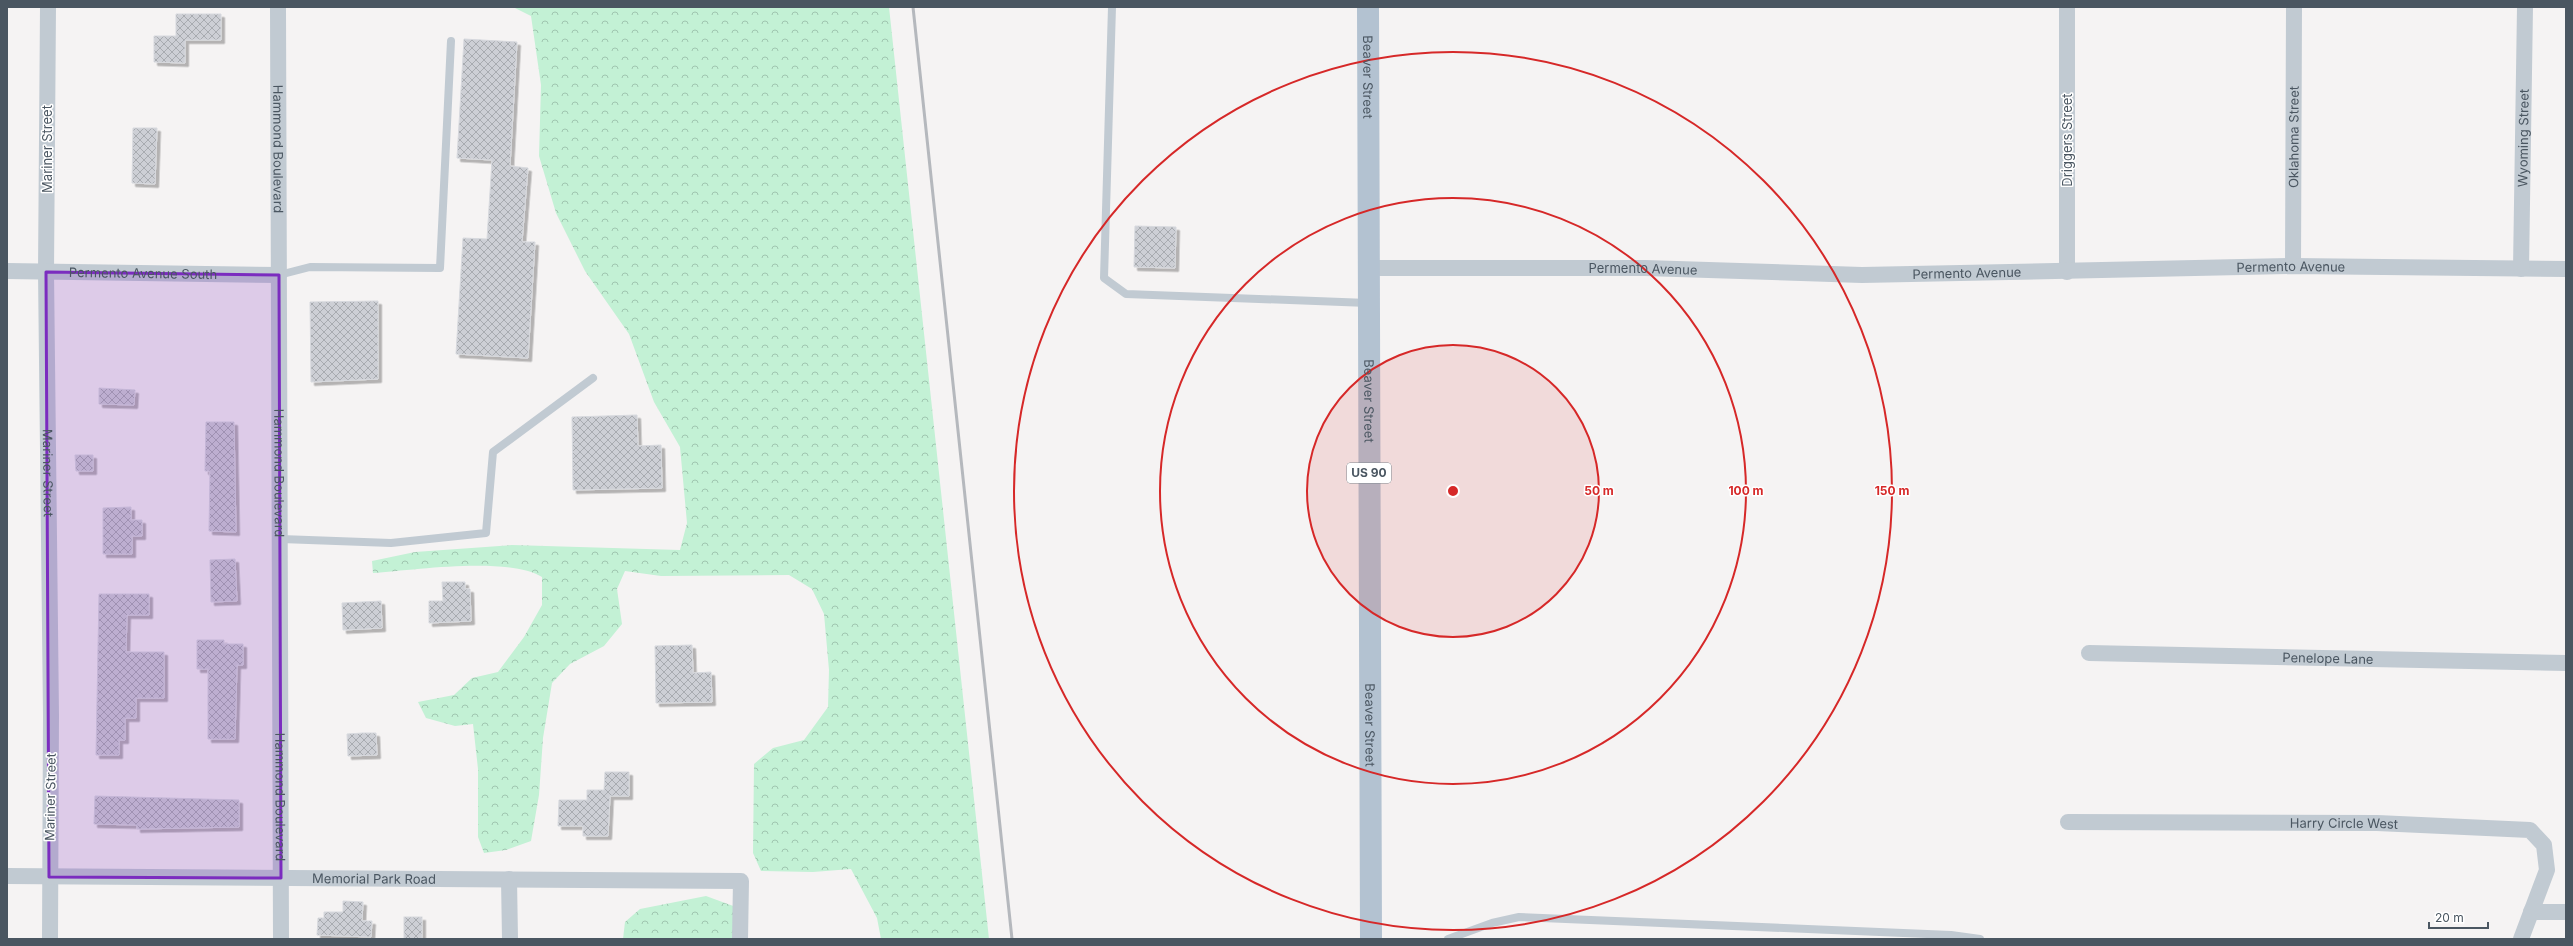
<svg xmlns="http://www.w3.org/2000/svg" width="2573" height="946" viewBox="0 0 2573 946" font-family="Inter,sans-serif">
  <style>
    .forest { fill: url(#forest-crowns) }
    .building { fill: url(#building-cross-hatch); stroke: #d7d9de; filter: url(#shadow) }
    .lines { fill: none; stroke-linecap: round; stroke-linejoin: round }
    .lane { stroke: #c1cad2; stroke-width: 8 }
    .street { stroke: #c1cad2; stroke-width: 16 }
    .primary { stroke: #b3c2d1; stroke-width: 22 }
    .rail { stroke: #b5b8bd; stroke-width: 3 }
    .marked { fill: #7b2cbf; fill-opacity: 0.2; stroke: #7b2cbf; stroke-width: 3; stroke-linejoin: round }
    .ring { fill: none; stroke: #d62828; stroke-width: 2 }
    .labels { text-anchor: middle; stroke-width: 3; stroke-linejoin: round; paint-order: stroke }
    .shield { fill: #fff; stroke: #808990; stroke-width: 1 }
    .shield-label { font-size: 12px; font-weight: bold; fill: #4a5661 }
    .street-label { font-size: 13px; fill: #4a5661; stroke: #fff }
    .centre { fill: #d62828; stroke: #fff; stroke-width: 2 }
    .ring-label { font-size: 12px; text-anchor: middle; font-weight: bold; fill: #d62828; stroke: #fff; stroke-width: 3; stroke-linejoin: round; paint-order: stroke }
  </style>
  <defs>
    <pattern id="forest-crowns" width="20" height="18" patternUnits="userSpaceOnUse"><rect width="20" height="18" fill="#c3f1d5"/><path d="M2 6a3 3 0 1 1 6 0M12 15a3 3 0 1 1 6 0" fill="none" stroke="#a0c6b0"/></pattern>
    <pattern id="building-cross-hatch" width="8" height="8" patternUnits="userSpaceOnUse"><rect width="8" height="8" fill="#cdcfd5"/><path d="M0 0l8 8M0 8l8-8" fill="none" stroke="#a8abb0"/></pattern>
    <filter id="shadow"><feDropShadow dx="3.5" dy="3.5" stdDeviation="0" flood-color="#0004"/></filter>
  </defs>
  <rect width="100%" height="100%" fill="#f5f3f3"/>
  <g class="forest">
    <path d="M 513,7 L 889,7 L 989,939 L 881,939 L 877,918 L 851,869 L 813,872 L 761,871 L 753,853 L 754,764 L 773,748 L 804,740 L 828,707 L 829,670 L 824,614 L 812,589 L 789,575 L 661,576 L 625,571 L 617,589 L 622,624 L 604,646 L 570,664 L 552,683 L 543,738 L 539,795 L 531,841 L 506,850 L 484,853 L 478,837 L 478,769 L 473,724 L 455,726 L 426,718 L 418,702 L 454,695 L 472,678 L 498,672 L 524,637 L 542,605 L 542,577 C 508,556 414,570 373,573 L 372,561 L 415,552 L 512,545 L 680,550 L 687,523 L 680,447 L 654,402 L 629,334 L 585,271 L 556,213 L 539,156 L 541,85 L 531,16 Z"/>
    <path d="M 706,896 L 736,907 L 735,939 L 623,939 L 625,922 L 640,909 Z"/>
  </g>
  <g class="building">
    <path d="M 176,14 L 221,14 L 221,40 L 185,40 L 185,63 L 154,62 L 154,36 L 176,36 Z"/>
    <path d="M 464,39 L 517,42 L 510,166 L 528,168 L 522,242 L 535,242 L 528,358 L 456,354 L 463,238 L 487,239 L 492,160 L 457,158 Z"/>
    <path d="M 133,128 L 157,128 L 155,184 L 132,183 Z"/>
    <path d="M 1135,226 L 1176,227 L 1175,268 L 1134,267 Z"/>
    <path d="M 378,301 L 378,379 L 311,382 L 310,302 Z"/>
    <path d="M 99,388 L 135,390 L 134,405 L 99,404 Z"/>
    <path d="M 637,415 L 638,446 L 661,445 L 662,488 L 573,490 L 572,417 Z"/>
    <path d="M 206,422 L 234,422 L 236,532 L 209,531 L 210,471 L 205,471 Z"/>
    <path d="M 75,455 L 93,455 L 93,471 L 76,471 Z"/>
    <path d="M 131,507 L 131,520 L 142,520 L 142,536 L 132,536 L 132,554 L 103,554 L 103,508 Z"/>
    <path d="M 235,559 L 237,601 L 211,602 L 210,560 Z"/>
    <path d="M 442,582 L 465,582 L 465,589 L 470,589 L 471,621 L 429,623 L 429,601 L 443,601 Z"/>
    <path d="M 99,594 L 149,594 L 149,615 L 127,615 L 126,652 L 164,652 L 164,698 L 136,698 L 136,718 L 125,718 L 125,740 L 119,740 L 119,755 L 96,755 Z"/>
    <path d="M 381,601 L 382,628 L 343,630 L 342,603 Z"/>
    <path d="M 197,640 L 224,640 L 224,644 L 243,644 L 243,665 L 237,665 L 235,739 L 208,739 L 208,669 L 197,669 Z"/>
    <path d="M 692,645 L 693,673 L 711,672 L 712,702 L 656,703 L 655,646 Z"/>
    <path d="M 363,733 L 376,733 L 377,755 L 348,756 L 347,734 Z"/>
    <path d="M 605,772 L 629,772 L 629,796 L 610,796 L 608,836 L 583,836 L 583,826 L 558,826 L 559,800 L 587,800 L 587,790 L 604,790 Z"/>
    <path d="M 95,796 L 239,800 L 239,827 L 137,829 L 137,825 L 94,824 Z"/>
    <path d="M 343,901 L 363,902 L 362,921 L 372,921 L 371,937 L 317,935 L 318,918 L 324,918 L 324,912 L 343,912 Z"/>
    <rect x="404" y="917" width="18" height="22"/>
  </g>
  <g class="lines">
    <g class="lane">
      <path d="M 1112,7 L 1104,278 L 1126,294 L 1368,303"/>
      <path d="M 279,275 L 310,267 L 440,268 L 451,41"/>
      <path d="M 281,539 L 391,543 L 486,533 L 493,452 L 593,378"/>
      <path d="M 1448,939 L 1492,923 L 1519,917 L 1951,935 L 1980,939"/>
    </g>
    <g class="street">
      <path id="s1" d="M 48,7 L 46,272 L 51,715 L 50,939"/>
      <path id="s2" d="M 278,7 L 281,939"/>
      <path d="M 2067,7 L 2067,272"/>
      <path id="s3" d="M 2293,266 L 2294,7"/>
      <path id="s4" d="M 1369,268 L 1645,268 L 1862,275 L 2293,266 L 2566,269"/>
      <path id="s5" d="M 2521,269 L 2525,7"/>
      <path id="s6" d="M 7,271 L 279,275"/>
      <path id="s7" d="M 2089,653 L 2566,663"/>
      <path id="s8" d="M 2068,822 L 2377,823 L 2530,830 L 2544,845 L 2547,870 L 2521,939"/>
      <path id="s9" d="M 7,876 L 741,881 L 740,939"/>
      <path d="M 509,879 L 510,939"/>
      <path d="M 2531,912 L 2566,912"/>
    </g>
    <path class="primary" id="s10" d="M 1368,7 L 1371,939"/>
    <path class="rail" d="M 913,7 L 1012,939"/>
  </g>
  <path class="marked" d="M 46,272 L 279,275 L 281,878 L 49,877 Z"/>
  <circle cx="1453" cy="491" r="146" fill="#d62828" fill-opacity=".12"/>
  <g class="ring">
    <circle cx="1453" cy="491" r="146"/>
    <circle cx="1453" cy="491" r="293"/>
    <circle cx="1453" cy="491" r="439"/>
  </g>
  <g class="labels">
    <rect class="shield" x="1347" y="463" width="44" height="20" rx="3"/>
    <g class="shield-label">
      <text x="1369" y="477">US 90</text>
    </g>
    <g class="street-label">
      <text dy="5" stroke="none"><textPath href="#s10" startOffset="70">Beaver Street</textPath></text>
      <text dy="5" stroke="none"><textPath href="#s3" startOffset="129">Oklahoma Street</textPath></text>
      <text dy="5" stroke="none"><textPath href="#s5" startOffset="131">Wyoming Street</textPath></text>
      <text transform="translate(2067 140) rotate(-90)" y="5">Driggers Street</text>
      <text transform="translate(47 149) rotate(-90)" y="5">Mariner Street</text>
      <text dy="5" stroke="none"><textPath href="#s2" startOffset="142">Hammond Boulevard</textPath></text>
      <text dy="5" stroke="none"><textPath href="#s4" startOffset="922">Permento Avenue</textPath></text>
      <text dy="5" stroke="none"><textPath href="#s4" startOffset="274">Permento Avenue</textPath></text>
      <text dy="5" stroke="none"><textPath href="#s6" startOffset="136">Permento Avenue South</textPath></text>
      <text dy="5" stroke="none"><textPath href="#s4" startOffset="598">Permento Avenue</textPath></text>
      <text dy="5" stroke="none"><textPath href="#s10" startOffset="394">Beaver Street</textPath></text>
      <text dy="5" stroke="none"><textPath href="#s1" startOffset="466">Mariner Street</textPath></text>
      <text dy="5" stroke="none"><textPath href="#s2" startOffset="466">Hammond Boulevard</textPath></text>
      <text dy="5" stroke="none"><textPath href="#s7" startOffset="239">Penelope Lane</textPath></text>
      <text dy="5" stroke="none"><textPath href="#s10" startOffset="718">Beaver Street</textPath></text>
      <text transform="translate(50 797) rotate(-89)" y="5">Mariner Street</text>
      <text dy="5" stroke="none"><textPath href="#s2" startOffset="790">Hammond Boulevard</textPath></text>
      <text dy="5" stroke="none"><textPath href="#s8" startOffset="276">Harry Circle West</textPath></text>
      <text dy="5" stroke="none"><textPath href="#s9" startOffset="367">Memorial Park Road</textPath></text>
    </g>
  </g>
  <circle cx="1453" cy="491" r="6" class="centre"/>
  <g class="ring-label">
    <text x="1599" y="495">50 m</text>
    <text x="1746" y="495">100 m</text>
    <text x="1892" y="495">150 m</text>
  </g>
  <rect width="2573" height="946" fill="none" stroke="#4a5661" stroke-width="16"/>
  <path d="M2429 922v6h59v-6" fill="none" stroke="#4a5661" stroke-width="2"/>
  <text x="2435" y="922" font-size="12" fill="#4a5661" stroke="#ffffff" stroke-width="3" paint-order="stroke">20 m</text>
</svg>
